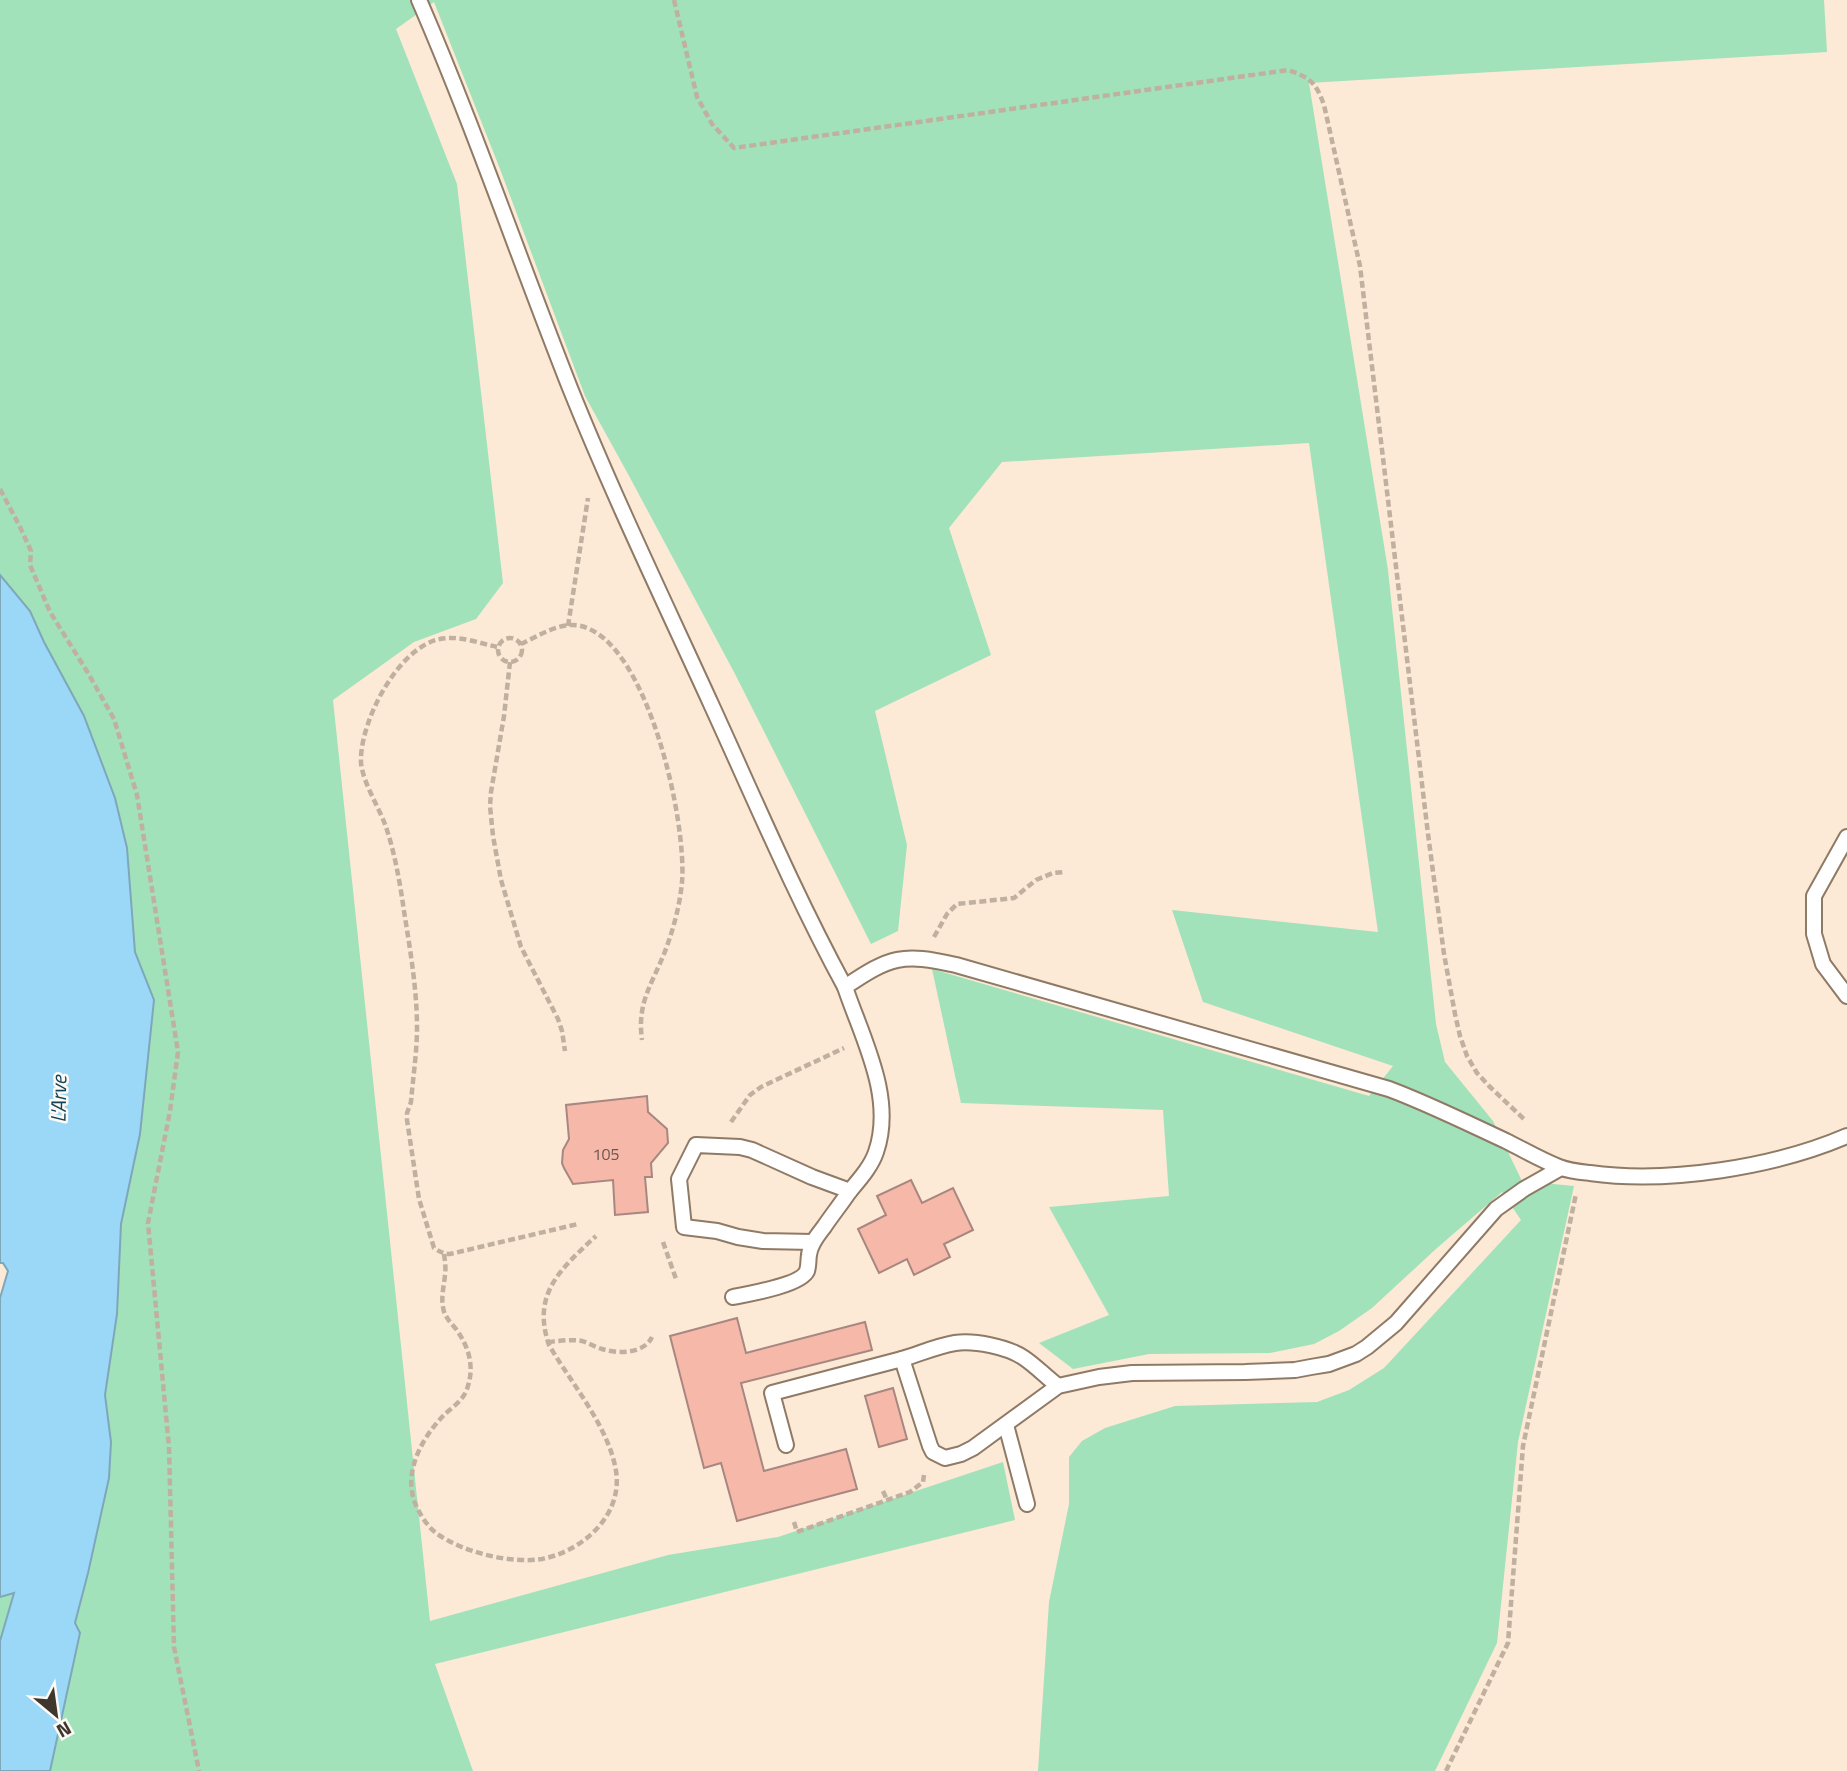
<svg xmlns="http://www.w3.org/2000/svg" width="1847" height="1771" viewBox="0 0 1847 1771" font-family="'Titillium Web',sans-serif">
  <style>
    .green { fill: #a1e2bb }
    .water { fill: #9bd7f7; stroke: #7fa7ba; stroke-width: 2 }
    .building { fill: #f6b8a9; stroke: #a78780; stroke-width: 2 }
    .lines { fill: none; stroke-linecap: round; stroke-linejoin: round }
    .lane-casing { stroke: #8f7a65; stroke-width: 18 }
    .path { stroke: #c0b0a0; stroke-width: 4.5; stroke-dasharray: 7 3.5; stroke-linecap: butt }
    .lane { stroke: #fff; stroke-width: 14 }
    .labels { text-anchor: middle; stroke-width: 5; stroke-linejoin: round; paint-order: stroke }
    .number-label { font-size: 16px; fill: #6d564c }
    .water-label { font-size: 21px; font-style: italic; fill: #144459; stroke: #fdf9f4 }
  </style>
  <rect width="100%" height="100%" fill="#fce9d6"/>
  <path class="green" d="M 0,0 L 1824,0 L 1827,52 L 1309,83 L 1388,570 L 1436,1024 L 1445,1062 L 1493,1121 L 1522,1181 L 1574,1186 L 1518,1442 L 1497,1643 L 1435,1771 L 1038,1771 L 1049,1602 L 1069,1504 L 1069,1457 L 1082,1441 L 1105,1428 L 1175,1406 L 1317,1402 L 1349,1390 L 1384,1368 L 1521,1220 L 1502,1192 L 1437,1248 L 1372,1308 L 1339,1331 L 1314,1344 L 1270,1353 L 1149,1354 L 1073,1369 L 1039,1343 L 1109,1315 L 1049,1207 L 1169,1196 L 1163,1110 L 961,1103 L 932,969 L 1369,1096 L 1393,1066 L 1203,1002 L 1172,910 L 1378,932 L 1309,443 L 1002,462 L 949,528 L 991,655 L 875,711 L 907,845 L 898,931 L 871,944 L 734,672 L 628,474 L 585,396 L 500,169 L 434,2 L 396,29 L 457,184 L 503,583 L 476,619 L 414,642 L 333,700 L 430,1621 L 668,1555 L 778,1537 L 1003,1462 L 1015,1520 L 435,1664 L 473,1771 L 0,1771 L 0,1597 L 88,1572 L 109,1478 L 111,1442 L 105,1395 L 117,1314 L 121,1224 L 140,1134 L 154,1000 L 135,952 L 127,848 L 115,798 L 100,761 L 30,611 L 0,575 Z"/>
  <path class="water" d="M 0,575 L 30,611 L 44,642 L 84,716 L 115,798 L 127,848 L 135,952 L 154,1000 L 140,1134 L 121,1224 L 117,1314 L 105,1395 L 111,1442 L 109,1478 L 88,1573 L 75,1623 L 80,1633 L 50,1771 L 0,1771 L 0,1641 L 14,1593 L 0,1597 L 0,1298 L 8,1271 L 3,1263 L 0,1263 Z"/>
  <g class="building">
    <path d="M 647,1096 L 648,1112 L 667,1129 L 668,1143 L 651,1163 L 652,1177 L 645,1177 L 648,1212 L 615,1215 L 613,1180 L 573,1184 L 564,1168 L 562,1163 L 563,1150 L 569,1139 L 566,1105 Z"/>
    <path d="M 911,1180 L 922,1203 L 953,1188 L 973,1230 L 944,1244 L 950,1257 L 914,1275 L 907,1259 L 879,1273 L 858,1229 L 886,1215 L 877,1196 Z"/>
    <path d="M 737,1318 L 746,1353 L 865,1322 L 872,1350 L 741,1383 L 764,1471 L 846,1449 L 857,1489 L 737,1521 L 721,1463 L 704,1468 L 670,1336 Z"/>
    <path d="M 893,1388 L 907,1439 L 879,1447 L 865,1396 Z"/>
  </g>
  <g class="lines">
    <defs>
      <g id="lane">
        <path d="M 419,0 C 474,127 519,259 570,388 C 613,495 663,599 711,704 C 754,798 795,895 845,987"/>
        <path d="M 1847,837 L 1814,896 L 1814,934 L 1823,964 L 1847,996"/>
        <path d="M 813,1242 L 763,1241 L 738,1237 L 717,1231 L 684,1227 L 679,1179 L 696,1145 L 740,1147 L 752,1150 L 812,1177 L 850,1191"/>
        <path d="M 733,1297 C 748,1294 801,1285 807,1271 C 809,1265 808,1260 809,1255 C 810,1244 818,1235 824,1227 C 832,1215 841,1204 849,1192 C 859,1180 871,1167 876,1152 C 895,1097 862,1038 845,987 C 891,956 902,953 956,965 L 1389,1089 C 1429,1104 1467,1123 1506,1141 C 1524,1150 1541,1160 1559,1167 C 1569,1171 1580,1172 1590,1173 C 1669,1184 1775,1167 1847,1136"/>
        <path d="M 1058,1386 C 1046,1377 1036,1366 1024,1358 C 1008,1347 974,1340 955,1343 C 937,1346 919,1354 902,1359 L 930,1446 L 933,1452 L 945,1458 L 961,1454 L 973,1448 L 1058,1386 L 1099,1377 L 1132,1373 L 1245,1372 L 1295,1370 L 1311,1367 L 1329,1364 L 1356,1354 L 1367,1347 L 1396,1323 L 1496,1209 L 1524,1189 L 1561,1168"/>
        <path d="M 1006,1425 L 1027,1504"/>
        <path d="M 786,1445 L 772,1393 L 902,1359"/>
      </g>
    </defs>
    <use href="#lane" class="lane-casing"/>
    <g class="path">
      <path d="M 674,0 L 697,97 L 712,124 L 734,148 L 1288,70 C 1311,78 1316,83 1324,105 L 1360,266 L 1428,834 L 1444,954 L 1455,1014 L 1460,1036 L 1467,1056 L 1477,1073 L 1489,1086 L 1525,1120"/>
      <path d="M 0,489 L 20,527 L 31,551 L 30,565 L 50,612 L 88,673 L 114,719 L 137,795 L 178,1052 L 170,1111 L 148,1223 L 169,1447 L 174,1647 L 199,1771"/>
      <path d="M 568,626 L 588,498"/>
      <circle cx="510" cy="650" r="12"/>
      <path d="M 521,644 C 538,636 561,621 581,626 C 648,642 687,822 682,882 C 680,905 673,931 664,954 C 651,986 637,1003 642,1040"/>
      <path d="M 497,647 C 479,643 458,635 440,639 C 398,647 359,723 361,763 C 363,783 379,807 386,827 C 395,854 400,883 404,911 C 410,949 417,989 417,1028 C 417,1052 413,1077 411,1102 L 407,1113 L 407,1120 L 419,1199 L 434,1248 C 440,1252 444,1254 450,1254 L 578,1224"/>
      <path d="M 510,662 L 504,716 L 491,792 L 490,806 L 493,836 L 501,880 L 521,947 L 558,1019 L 562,1031 L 565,1051"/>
      <path d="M 934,937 L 947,914 L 957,904 L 1014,898 L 1036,880 L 1053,873 L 1064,872"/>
      <path d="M 731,1122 L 750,1095 L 761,1087 L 844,1048"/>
      <path d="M 663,1242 L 676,1279"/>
      <path d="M 444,1254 C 445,1261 446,1268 445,1275 C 444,1286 441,1296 443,1307 C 444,1316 450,1322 456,1329 C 469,1347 475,1367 467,1389 C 463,1401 451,1408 443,1416 C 422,1438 403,1472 415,1503 C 419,1513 427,1526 436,1533 C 462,1552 510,1564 542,1559 C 583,1551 623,1515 616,1471 C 609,1427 571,1383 549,1345 C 531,1293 562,1268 596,1236"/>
      <path d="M 548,1342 C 559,1341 571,1339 582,1341 C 589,1343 595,1347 602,1349 C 618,1354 644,1354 652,1337"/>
      <path d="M 883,1491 L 887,1500"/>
      <path d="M 794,1522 L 797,1532 L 910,1492 L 923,1482 L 924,1475"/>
      <path d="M 1446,1771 L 1508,1643 L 1523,1446 L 1576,1194"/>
    </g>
    <use href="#lane" class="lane"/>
  </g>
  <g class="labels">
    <g class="number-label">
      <text x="606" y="1160">105</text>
    </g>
    <g class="water-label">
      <text transform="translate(59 1099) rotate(-89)" y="7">L'Arve</text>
    </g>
  </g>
  <g transform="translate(56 1715) rotate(151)" stroke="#fdf9f4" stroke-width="5" paint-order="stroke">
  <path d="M0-5L12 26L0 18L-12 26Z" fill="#3f362d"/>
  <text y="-10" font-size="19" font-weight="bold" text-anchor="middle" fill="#3f362d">N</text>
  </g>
</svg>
